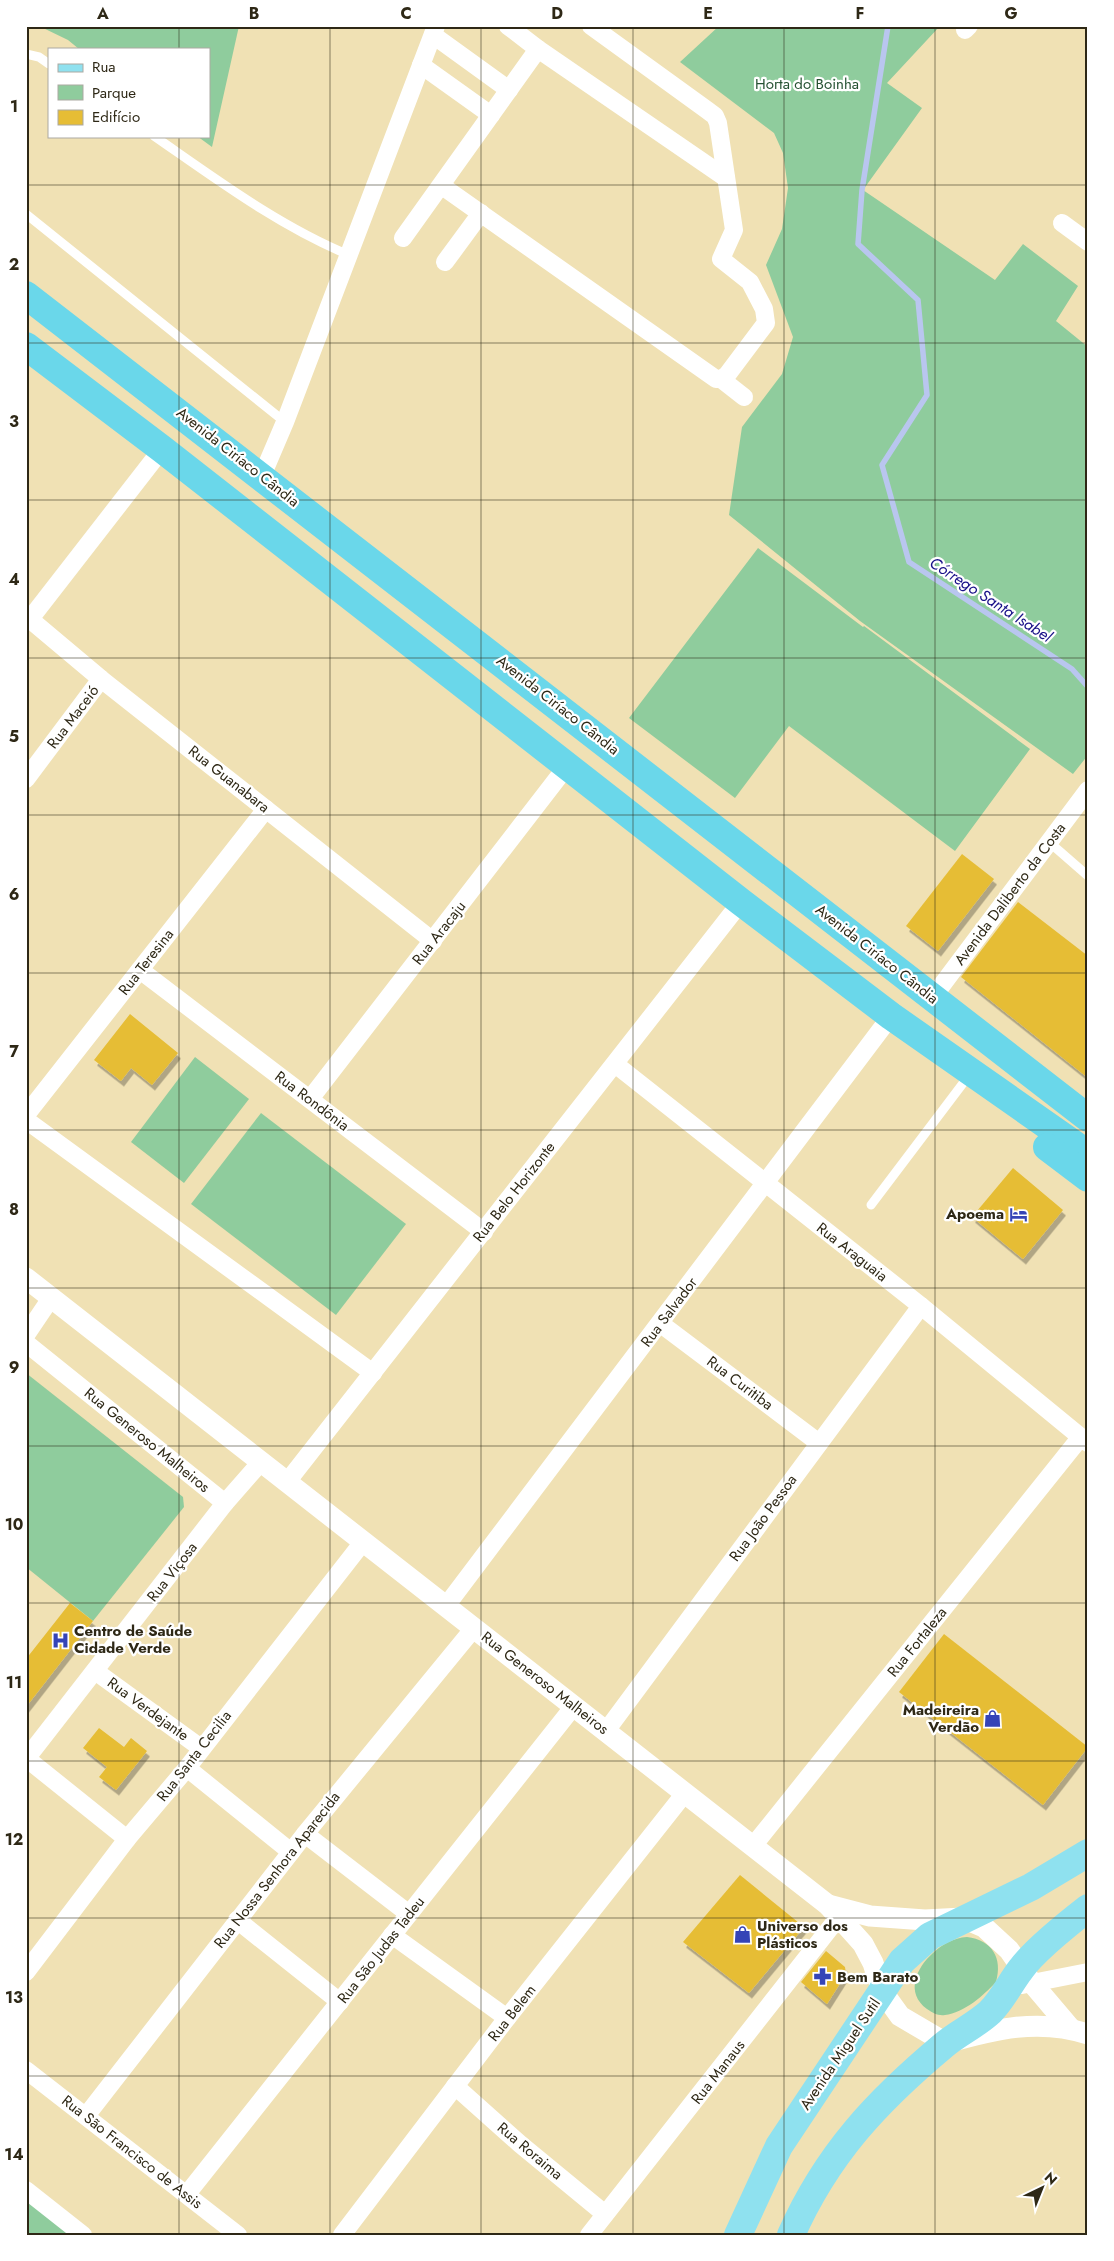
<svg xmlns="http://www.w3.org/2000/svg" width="1114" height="2261" viewBox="0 0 1114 2261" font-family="Jost,sans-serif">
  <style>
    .green { fill: #8fcc9d }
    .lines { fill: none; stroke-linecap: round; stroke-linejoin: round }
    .stream { stroke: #b9c6ef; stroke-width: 5.5 }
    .building { fill: #e6bd35; filter: url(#shadow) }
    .service { stroke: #fff; stroke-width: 9 }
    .minor { stroke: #fff; stroke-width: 18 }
    .tertiary { stroke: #fff; stroke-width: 21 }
    .primary { stroke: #8fe1ef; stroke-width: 28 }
    .trunk { stroke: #6ad7ea; stroke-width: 28 }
    .grid { fill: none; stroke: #2e2816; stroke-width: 1; stroke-opacity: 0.55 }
    .labels { text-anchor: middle; stroke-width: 4.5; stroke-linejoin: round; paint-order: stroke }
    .park-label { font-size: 15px; fill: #245031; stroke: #fff }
    .street-label { font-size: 15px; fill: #2e2816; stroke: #fff }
    .poi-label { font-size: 15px; font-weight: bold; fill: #2e2816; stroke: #fff; text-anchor: start }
    .water-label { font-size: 16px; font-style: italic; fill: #191188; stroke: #fff }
    .neatline { fill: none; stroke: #2e2816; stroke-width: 2 }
    .grid-label { font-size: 16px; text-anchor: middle; font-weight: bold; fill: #2e2816 }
  </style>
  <defs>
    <filter id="shadow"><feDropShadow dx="3" dy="5.5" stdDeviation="0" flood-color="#0004"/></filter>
  </defs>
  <rect width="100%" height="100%" fill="#f0e1b4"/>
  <g class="green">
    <path d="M 39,26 L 239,26 L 212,147 L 197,136 L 209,136 L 209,49 L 79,49 L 68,40 Z"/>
    <path d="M 719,26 L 940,26 L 887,83 L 922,108 L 863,190 L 995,280 L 1023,244 L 1078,286 L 1056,321 L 1088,347 L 1088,755 L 1073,774 L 860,621 L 729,515 L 742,427 L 782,374 L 793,337 L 766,265 L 782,229 L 788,188 L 783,153 L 774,133 L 680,62 Z"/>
    <path d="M 758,548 L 863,627 L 864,626 L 1030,749 L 955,851 L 789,726 L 735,798 L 629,718 Z"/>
    <path d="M 195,1057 L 249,1099 L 184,1183 L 131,1142 Z"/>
    <path d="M 261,1113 L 406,1224 L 336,1315 L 191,1204 Z"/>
    <path d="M 26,1373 L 183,1497 L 184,1507 L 93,1621 L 26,1567 Z"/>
    <path d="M 967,1937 C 992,1940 1003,1958 996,1982 C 984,1995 964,2013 945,2015 C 938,2016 933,2013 927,2009 C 905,1993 916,1968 933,1953 C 943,1944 953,1938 967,1937 Z"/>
    <path d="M 26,2196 L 70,2235 L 26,2235 Z"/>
  </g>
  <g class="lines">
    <path class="stream" d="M 888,26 L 862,190 L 858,244 L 918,300 L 927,395 L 882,465 L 909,562 L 1072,669 L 1088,687"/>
  </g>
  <g class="building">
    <path d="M 962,854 L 994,879 L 938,951 L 906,926 Z"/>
    <path d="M 1018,902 L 1088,956 L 1088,1078 L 961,977 Z"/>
    <path d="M 130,1014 L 178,1053 L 152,1085 L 131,1068 L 121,1081 L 94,1060 Z"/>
    <path d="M 1013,1168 L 1063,1210 L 1023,1259 L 972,1217 Z"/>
    <path d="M 70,1603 L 93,1621 L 26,1707 L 26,1659 Z"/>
    <path d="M 944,1634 L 1088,1747 L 1043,1805 L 899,1692 Z"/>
    <path d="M 99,1728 L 124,1747 L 131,1738 L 147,1751 L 116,1790 L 99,1777 L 107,1767 L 83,1748 Z"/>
    <path d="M 740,1875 L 804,1927 L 749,1993 L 683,1942 Z"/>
    <path d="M 826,1951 L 845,1967 L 846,1974 L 827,2004 L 801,1982 Z"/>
  </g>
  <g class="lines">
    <g class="service">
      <path d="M 26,54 L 39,57 L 49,64"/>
      <path d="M 154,136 C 216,179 279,226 349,255"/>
      <path d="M 26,214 L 285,422"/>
      <path d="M 1049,842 L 1088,876"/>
      <path d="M 871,1205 L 967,1078"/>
    </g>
    <g class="minor">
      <path d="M 965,30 L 969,26"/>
      <path d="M 433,35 L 509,90"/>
      <path d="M 538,49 L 726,178"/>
      <path d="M 421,65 L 491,115"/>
      <path d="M 442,186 L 716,379 L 721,379 L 727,375 L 766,323 L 764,309 L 750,282 L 721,259 L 734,230 L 718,123 L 715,116 L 707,110 L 591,26"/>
      <path d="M 1062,223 L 1088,242"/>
      <path d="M 403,238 L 538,49 L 508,26"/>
      <path d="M 445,262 L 481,213"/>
      <path d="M 721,379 L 744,397"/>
      <path d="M 262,476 L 285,422 L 436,26"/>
      <path d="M 26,616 L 101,679 L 433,941"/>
      <path d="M 30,619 L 162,449"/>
      <path d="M 26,779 L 101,679"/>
      <path d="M 140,970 L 484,1232"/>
      <path d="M 933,997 L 1088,790"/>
      <path d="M 615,1064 L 921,1306 L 1088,1443"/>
      <path d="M 310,1099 L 567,766"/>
      <path d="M 26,1115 L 266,809"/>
      <path d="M 26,1120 L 373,1373"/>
      <path d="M 661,1324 L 819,1443"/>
      <path d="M 26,1335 L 51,1298"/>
      <path d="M 26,1343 L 225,1503 L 261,1462"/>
      <path d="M 287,1482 L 741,902"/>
      <path d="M 446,1606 L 891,1016"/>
      <path d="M 95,1671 L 201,1748"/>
      <path d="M 606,1731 L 921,1306"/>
      <path d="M 26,1758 L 127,1839"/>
      <path d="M 26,1759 L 225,1503"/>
      <path d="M 187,1768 L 291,1852"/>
      <path d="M 305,1834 L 409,1914"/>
      <path d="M 753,1846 L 1080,1438"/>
      <path d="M 237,1920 L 340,2002"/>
      <path d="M 392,1935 L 507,2018"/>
      <path d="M 26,1972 L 127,1839 L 187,1768 L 363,1542"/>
      <path d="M 1022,1985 L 1088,1972"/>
      <path d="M 26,2070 L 238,2235"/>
      <path d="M 455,2086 L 520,2144 L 605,2214"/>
      <path d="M 86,2116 L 305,1834 L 474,1628"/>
      <path d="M 26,2190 L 83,2235"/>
      <path d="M 187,2194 L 574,1706"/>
      <path d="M 342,2235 L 507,2018 L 685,1793"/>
      <path d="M 589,2235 L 845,1909"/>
    </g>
    <g class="tertiary">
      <path d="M 26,1278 L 828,1905 L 863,1944 L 873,1963 L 882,1991 L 900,2016 L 946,2043 C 994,2029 1039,2018 1088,2034"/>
      <path d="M 828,1905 L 870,1916 L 925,1920 L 963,1918 L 984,1927 L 1009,1950 L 1032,1983 L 1071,2029"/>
    </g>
    <g class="primary">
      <path d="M 738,2235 L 779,2146 L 902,1961 L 930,1936 L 1031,1887 L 1088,1853"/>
      <path d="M 791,2235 C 827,2154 877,2101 944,2045 C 958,2033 976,2025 990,2012 C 1003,1999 1010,1983 1021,1969 C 1034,1951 1070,1922 1088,1908"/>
    </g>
    <g class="trunk">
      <path d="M 26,295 L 1088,1118"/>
      <path d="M 26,346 L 162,449 L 741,902 L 891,1016 L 1088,1154"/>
      <path d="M 1047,1147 L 1088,1178"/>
    </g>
  </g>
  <path class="grid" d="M 179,26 L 179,49M 330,26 L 330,2235M 481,26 L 481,2235M 633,26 L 633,2235M 784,26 L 784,2235M 935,26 L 935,2235M 179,136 L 179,2235M 26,185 L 1088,185M 26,343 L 1088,343M 26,500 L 1088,500M 26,658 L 1088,658M 26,815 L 1088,815M 26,973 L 1088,973M 26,1130 L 1088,1130M 26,1288 L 1088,1288M 26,1446 L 1088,1446M 26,1603 L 1088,1603M 26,1761 L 1088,1761M 26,1918 L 1088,1918M 26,2076 L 1088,2076"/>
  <defs>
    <symbol id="hotel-bare" viewBox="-9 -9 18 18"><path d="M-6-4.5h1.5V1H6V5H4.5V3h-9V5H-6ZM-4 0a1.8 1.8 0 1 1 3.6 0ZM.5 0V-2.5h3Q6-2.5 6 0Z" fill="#3544b7" stroke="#fff" stroke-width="2.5" paint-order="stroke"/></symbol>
    <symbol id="hospital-bare" viewBox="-9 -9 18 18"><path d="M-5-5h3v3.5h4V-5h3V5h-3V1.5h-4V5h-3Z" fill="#3544b7" stroke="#fff" stroke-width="2.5" paint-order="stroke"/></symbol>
    <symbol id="shop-bare" viewBox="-9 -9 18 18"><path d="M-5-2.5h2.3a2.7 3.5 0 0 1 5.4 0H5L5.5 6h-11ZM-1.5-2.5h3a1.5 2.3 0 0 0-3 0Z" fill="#3544b7" stroke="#fff" stroke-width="2.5" paint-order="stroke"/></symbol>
    <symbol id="pharmacy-bare" viewBox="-9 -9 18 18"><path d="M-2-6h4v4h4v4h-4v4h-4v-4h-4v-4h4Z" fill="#3544b7" stroke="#fff" stroke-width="2.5" paint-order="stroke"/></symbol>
  </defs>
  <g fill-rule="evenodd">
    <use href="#hotel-bare" x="1006" y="1202" width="25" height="25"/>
    <use href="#hospital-bare" x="48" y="1628" width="25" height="25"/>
    <use href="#shop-bare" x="980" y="1706" width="25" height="25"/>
    <use href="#shop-bare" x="730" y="1922" width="25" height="25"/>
    <use href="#pharmacy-bare" x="810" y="1964" width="25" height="25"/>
  </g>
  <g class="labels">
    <g class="park-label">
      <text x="807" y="89">Horta do Boinha</text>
    </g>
    <g class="street-label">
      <text transform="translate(238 457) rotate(38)" y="5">Avenida Ciríaco Cândia</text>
      <text transform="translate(558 705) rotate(38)" y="5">Avenida Ciríaco Cândia</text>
      <text transform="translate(73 717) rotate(-53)" y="5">Rua Maceió</text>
      <text transform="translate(229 779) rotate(38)" y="5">Rua Guanabara</text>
      <text transform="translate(1010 894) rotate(-53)" y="5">Avenida Daliberto da Costa</text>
      <text transform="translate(439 933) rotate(-52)" y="5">Rua Aracaju</text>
      <text transform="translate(877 954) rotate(38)" y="5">Avenida Ciríaco Cândia</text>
      <text transform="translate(146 962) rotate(-52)" y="5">Rua Teresina</text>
      <text transform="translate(312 1101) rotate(37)" y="5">Rua Rondônia</text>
      <text transform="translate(514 1192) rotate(-52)" y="5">Rua Belo Horizonte</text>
      <text transform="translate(852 1252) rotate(38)" y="5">Rua Araguaia</text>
      <text transform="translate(669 1312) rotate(-53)" y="5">Rua Salvador</text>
      <text transform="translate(740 1383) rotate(37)" y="5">Rua Curitiba</text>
      <text transform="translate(147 1440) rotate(39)" y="5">Rua Generoso Malheiros</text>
      <text transform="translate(763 1518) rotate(-54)" y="5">Rua João Pessoa</text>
      <text transform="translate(172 1572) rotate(-52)" y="5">Rua Viçosa</text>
      <text transform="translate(917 1642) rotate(-51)" y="5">Rua Fortaleza</text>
      <text transform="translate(545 1683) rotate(38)" y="5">Rua Generoso Malheiros</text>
      <text transform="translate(148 1709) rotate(36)" y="5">Rua Verdejante</text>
      <text transform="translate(194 1756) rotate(-52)" y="5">Rua Santa Cecilia</text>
      <text transform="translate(277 1870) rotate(-52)" y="5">Rua Nossa Senhora Aparecida</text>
      <text transform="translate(381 1950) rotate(-52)" y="5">Rua São Judas Tadeu</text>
      <text transform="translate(512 2013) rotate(-52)" y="5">Rua Belem</text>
      <text transform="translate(840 2054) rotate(-56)" y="5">Avenida Miguel Sutil</text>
      <text transform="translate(718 2072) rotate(-52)" y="5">Rua Manaus</text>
      <text transform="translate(530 2151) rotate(40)" y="5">Rua Roraima</text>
      <text transform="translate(132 2152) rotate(38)" y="5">Rua São Francisco de Assis</text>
    </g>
    <g class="poi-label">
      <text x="1004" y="1219" text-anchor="end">Apoema</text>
      <text x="74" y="1636">Centro de Saúde<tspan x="74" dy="17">Cidade Verde</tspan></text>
      <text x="979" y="1715" text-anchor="end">Madeireira<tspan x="979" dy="17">Verdão</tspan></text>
      <text x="757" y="1931">Universo dos<tspan x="757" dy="17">Plásticos</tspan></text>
      <text x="837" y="1982">Bem Barato</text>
    </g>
    <g class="water-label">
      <text transform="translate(991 599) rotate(33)" y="6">Córrego Santa Isabel</text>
    </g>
  </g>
  <rect width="1114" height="2261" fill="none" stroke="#ffffff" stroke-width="55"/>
  <rect x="48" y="48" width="162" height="90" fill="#ffffff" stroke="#aba9a2"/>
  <rect x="58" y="64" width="25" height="8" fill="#8fe1ef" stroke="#aba9a2"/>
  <text x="92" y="72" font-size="15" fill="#2e2816">Rua</text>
  <rect x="58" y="85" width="25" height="15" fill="#8fcc9d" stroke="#aba9a2"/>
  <text x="92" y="98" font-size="15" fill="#2e2816">Parque</text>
  <rect x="58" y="110" width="25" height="15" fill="#e6bd35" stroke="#aba9a2"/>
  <text x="92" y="122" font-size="15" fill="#2e2816">Edifício</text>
  <g transform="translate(1042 2188) rotate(43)" stroke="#ffffff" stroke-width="4" paint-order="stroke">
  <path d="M0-4L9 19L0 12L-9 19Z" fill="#2e2816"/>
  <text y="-8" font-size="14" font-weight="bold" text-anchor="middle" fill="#2e2816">N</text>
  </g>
  <rect x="28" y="28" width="1058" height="2206" class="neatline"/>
  <g class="grid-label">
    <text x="103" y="19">A</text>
    <text x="254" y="19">B</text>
    <text x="406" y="19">C</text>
    <text x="557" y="19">D</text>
    <text x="708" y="19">E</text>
    <text x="860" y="19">F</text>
    <text x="1011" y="19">G</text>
    <text x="14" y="112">1</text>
    <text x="14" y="270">2</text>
    <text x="14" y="427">3</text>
    <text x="14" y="585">4</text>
    <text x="14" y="742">5</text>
    <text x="14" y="900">6</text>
    <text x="14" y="1057">7</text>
    <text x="14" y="1215">8</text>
    <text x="14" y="1373">9</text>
    <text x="14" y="1530">10</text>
    <text x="14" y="1688">11</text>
    <text x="14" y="1845">12</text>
    <text x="14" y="2003">13</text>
    <text x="14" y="2160">14</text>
  </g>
</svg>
